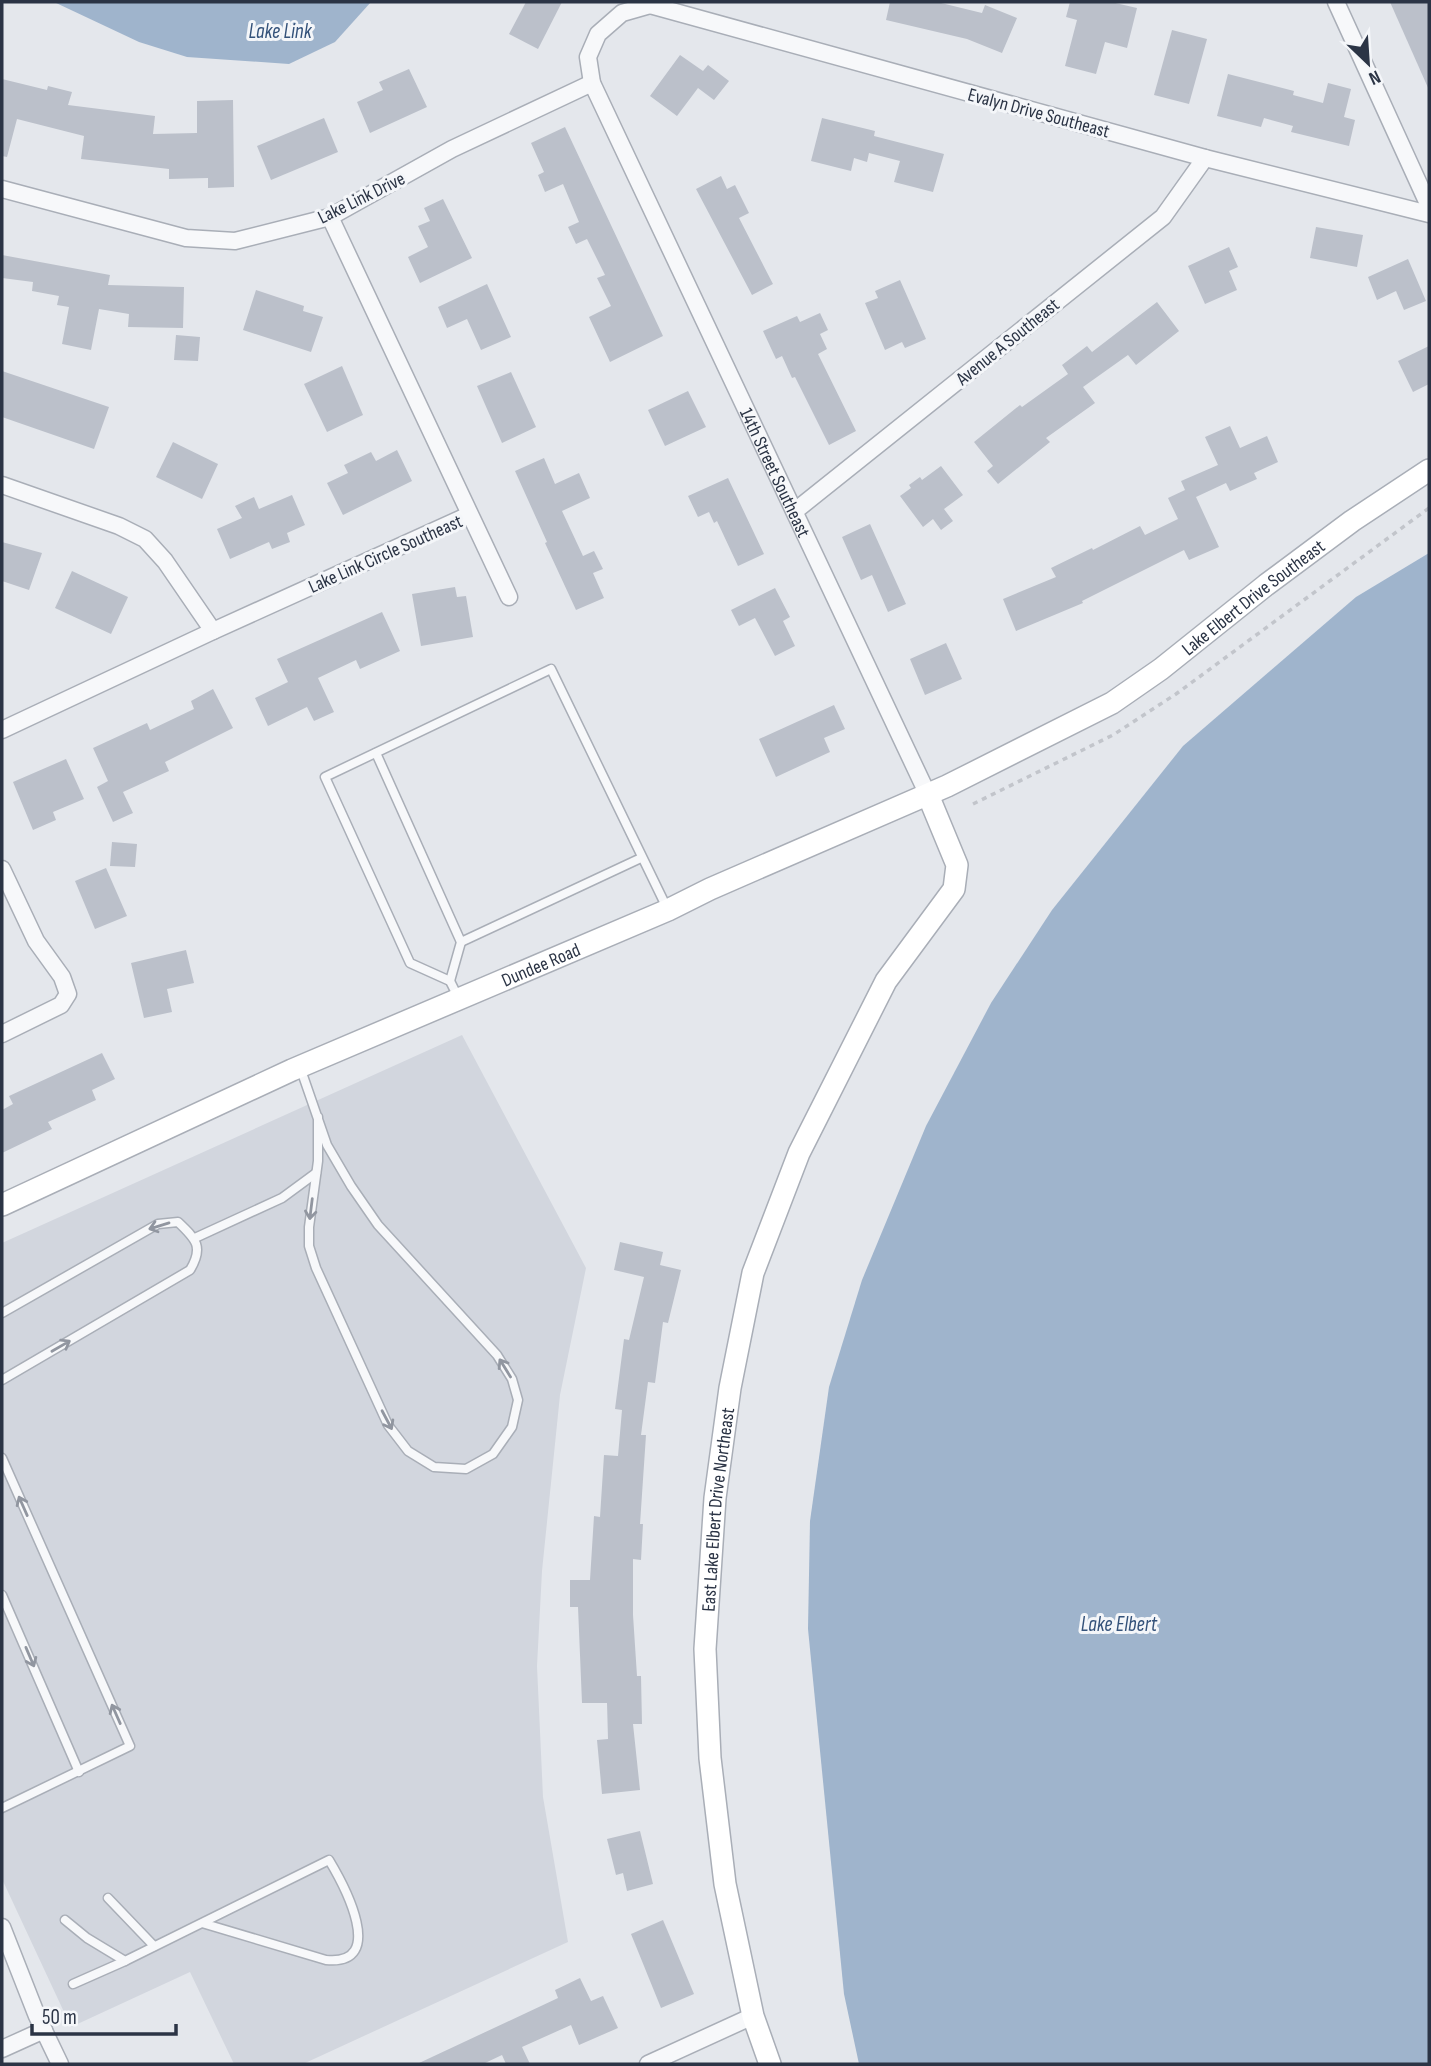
<svg xmlns="http://www.w3.org/2000/svg" width="1431" height="2066" viewBox="0 0 1431 2066" font-family="'Sofia Sans Condensed',sans-serif">
  <style>
    .built { fill: #d2d6de }
    .water { fill: #9fb4cc }
    .building { fill: #bbc0ca }
    .lines { fill: none; stroke-linecap: round; stroke-linejoin: round }
    .lane-casing { stroke: #a9aeb7; stroke-width: 11 }
    .street-casing { stroke: #a9aeb7; stroke-width: 19 }
    .secondary-casing { stroke: #a9aeb7; stroke-width: 24 }
    .path { stroke: #c2c5cb; stroke-width: 3.5; stroke-dasharray: 5 5; stroke-linecap: butt }
    .lane { stroke: #f7f8fa; stroke-width: 8 }
    .street { stroke: #f7f8fa; stroke-width: 16 }
    .secondary { stroke: #fff; stroke-width: 21 }
    .oneway { stroke: #9196a0 }
    .labels { text-anchor: middle; stroke-width: 6; stroke-linejoin: round; paint-order: stroke }
    .street-label { font-size: 19px; fill: #2b3445; stroke: #f4f6f9 }
    .water-label { font-size: 21px; font-style: italic; fill: #34527a; stroke: #f4f6f9 }
  </style>
  <rect width="100%" height="100%" fill="#e4e7ec"/>
  <path class="built" d="M 462,1035 L 586,1268 L 560,1395 L 542,1571 L 537,1666 L 543,1797 L 568,1942 L 303,2064 L 234,2064 L 190,1972 L 71,2027 L 2,1879 L 2,1243 Z"/>
  <g class="water">
    <path d="M 54,2 L 371,2 L 335,42 L 289,64 L 187,57 L 139,42 Z"/>
    <path d="M 1429,553 L 1429,2064 L 859,2064 L 844,1994 L 808,1629 L 810,1521 L 829,1387 L 862,1280 L 926,1126 L 991,1003 L 1052,910 L 1183,746 L 1356,597 Z"/>
  </g>
  <g class="building">
    <path d="M 526,2 L 562,2 L 538,49 L 509,34 Z"/>
    <path d="M 890,2 L 937,2 L 982,13 L 985,5 L 1017,18 L 1002,53 L 967,39 L 886,20 Z"/>
    <path d="M 1070,2 L 1111,2 L 1137,8 L 1127,48 L 1105,42 L 1096,74 L 1065,66 L 1077,20 L 1066,17 Z"/>
    <path d="M 1390,2 L 1429,2 L 1429,90 Z"/>
    <path d="M 1172,30 L 1207,39 L 1189,104 L 1154,95 Z"/>
    <path d="M 680,55 L 703,71 L 708,65 L 729,81 L 714,100 L 698,88 L 677,116 L 650,96 Z"/>
    <path d="M 409,69 L 427,107 L 370,133 L 357,102 L 383,90 L 379,82 Z"/>
    <path d="M 1228,74 L 1294,91 L 1293,95 L 1323,103 L 1328,83 L 1351,89 L 1344,117 L 1355,120 L 1349,146 L 1291,132 L 1293,126 L 1264,118 L 1261,127 L 1217,116 Z"/>
    <path d="M 2,79 L 47,90 L 48,86 L 72,92 L 68,105 L 155,116 L 153,134 L 197,133 L 197,101 L 233,100 L 234,187 L 208,188 L 208,178 L 169,179 L 169,169 L 81,159 L 84,136 L 17,119 L 7,157 L 2,156 Z"/>
    <path d="M 324,118 L 338,152 L 271,180 L 257,146 Z"/>
    <path d="M 822,118 L 875,131 L 874,136 L 944,154 L 933,192 L 894,182 L 900,161 L 869,153 L 867,162 L 854,158 L 851,171 L 811,161 Z"/>
    <path d="M 565,127 L 663,336 L 610,362 L 589,317 L 611,306 L 597,278 L 605,275 L 587,239 L 576,244 L 568,227 L 579,222 L 563,184 L 545,192 L 538,175 L 544,172 L 531,143 Z"/>
    <path d="M 721,176 L 727,189 L 735,185 L 749,213 L 739,218 L 773,284 L 752,295 L 696,189 Z"/>
    <path d="M 443,199 L 472,258 L 420,283 L 408,257 L 428,247 L 418,226 L 430,221 L 424,208 Z"/>
    <path d="M 1316,227 L 1363,235 L 1357,267 L 1310,258 Z"/>
    <path d="M 1229,247 L 1238,267 L 1229,271 L 1237,290 L 1205,304 L 1188,266 Z"/>
    <path d="M 2,255 L 110,275 L 108,285 L 184,287 L 183,328 L 128,327 L 129,314 L 99,309 L 91,350 L 62,344 L 69,307 L 57,305 L 59,296 L 32,291 L 33,282 L 2,278 Z"/>
    <path d="M 1408,259 L 1426,301 L 1404,310 L 1396,291 L 1377,300 L 1368,277 Z"/>
    <path d="M 900,280 L 926,339 L 905,348 L 902,342 L 885,350 L 865,303 L 878,298 L 875,291 Z"/>
    <path d="M 487,284 L 511,337 L 481,350 L 467,319 L 447,328 L 438,307 Z"/>
    <path d="M 256,290 L 304,306 L 303,311 L 323,317 L 311,352 L 243,330 Z"/>
    <path d="M 1157,302 L 1179,331 L 1136,365 L 1128,355 L 1083,387 L 1095,403 L 1046,438 L 1050,442 L 998,484 L 987,471 L 993,466 L 974,442 L 1020,405 L 1022,407 L 1068,374 L 1062,365 L 1087,346 L 1092,352 Z"/>
    <path d="M 820,313 L 828,330 L 820,334 L 827,349 L 818,354 L 856,431 L 829,445 L 795,377 L 792,378 L 782,356 L 776,359 L 763,331 L 797,316 L 800,322 Z"/>
    <path d="M 176,335 L 200,337 L 198,361 L 174,360 Z"/>
    <path d="M 1429,346 L 1429,384 L 1413,392 L 1398,361 Z"/>
    <path d="M 342,366 L 363,415 L 327,432 L 304,384 Z"/>
    <path d="M 2,371 L 109,407 L 94,449 L 2,417 Z"/>
    <path d="M 511,372 L 536,427 L 502,443 L 477,386 Z"/>
    <path d="M 688,391 L 706,427 L 665,446 L 648,410 Z"/>
    <path d="M 1230,426 L 1240,448 L 1267,436 L 1278,462 L 1254,473 L 1257,479 L 1230,491 L 1226,483 L 1196,497 L 1219,547 L 1189,560 L 1184,550 L 1082,601 L 1083,603 L 1016,631 L 1003,599 L 1056,577 L 1051,568 L 1092,548 L 1093,550 L 1140,526 L 1145,535 L 1178,519 L 1168,498 L 1185,490 L 1181,481 L 1218,465 L 1205,437 Z"/>
    <path d="M 173,442 L 218,464 L 202,499 L 156,477 Z"/>
    <path d="M 397,450 L 412,481 L 343,515 L 327,483 L 348,473 L 344,465 L 371,452 L 376,461 Z"/>
    <path d="M 544,458 L 555,484 L 579,473 L 590,498 L 562,511 L 583,556 L 594,551 L 603,569 L 593,573 L 604,598 L 576,610 L 545,543 L 547,542 L 515,471 Z"/>
    <path d="M 941,466 L 963,495 L 944,509 L 953,521 L 941,530 L 933,519 L 923,527 L 900,496 L 911,488 L 909,485 L 920,477 L 922,480 Z"/>
    <path d="M 728,478 L 764,554 L 738,566 L 717,521 L 714,523 L 709,512 L 698,517 L 688,496 Z"/>
    <path d="M 292,495 L 305,525 L 287,533 L 290,542 L 272,549 L 269,542 L 230,559 L 217,529 L 242,518 L 235,506 L 254,497 L 259,509 Z"/>
    <path d="M 870,524 L 906,604 L 888,612 L 872,575 L 861,580 L 842,537 Z"/>
    <path d="M 2,542 L 42,553 L 29,590 L 2,581 Z"/>
    <path d="M 72,571 L 128,597 L 111,634 L 55,608 Z"/>
    <path d="M 455,587 L 457,597 L 466,596 L 473,637 L 421,646 L 412,594 Z"/>
    <path d="M 775,588 L 790,617 L 783,621 L 795,646 L 775,656 L 755,618 L 739,626 L 731,610 Z"/>
    <path d="M 382,612 L 400,651 L 360,669 L 356,660 L 318,678 L 334,712 L 314,721 L 307,707 L 268,726 L 255,698 L 288,682 L 277,659 Z"/>
    <path d="M 946,643 L 962,679 L 925,695 L 910,659 Z"/>
    <path d="M 213,689 L 233,728 L 165,762 L 169,771 L 123,792 L 133,813 L 113,822 L 97,787 L 108,781 L 93,748 L 147,723 L 150,730 L 194,709 L 191,701 Z"/>
    <path d="M 834,705 L 845,729 L 824,738 L 830,752 L 776,777 L 759,739 Z"/>
    <path d="M 66,759 L 84,799 L 53,812 L 56,820 L 33,830 L 13,782 Z"/>
    <path d="M 112,842 L 137,844 L 135,867 L 110,866 Z"/>
    <path d="M 106,868 L 127,916 L 95,929 L 75,881 Z"/>
    <path d="M 186,950 L 194,983 L 167,989 L 172,1012 L 144,1018 L 131,963 Z"/>
    <path d="M 102,1053 L 115,1079 L 92,1090 L 96,1100 L 48,1122 L 52,1129 L 2,1153 L 2,1110 L 13,1104 L 9,1096 Z"/>
    <path d="M 620,1242 L 663,1252 L 660,1265 L 681,1270 L 668,1323 L 663,1322 L 655,1383 L 648,1382 L 641,1435 L 646,1435 L 640,1524 L 643,1524 L 641,1560 L 633,1559 L 633,1615 L 637,1676 L 641,1676 L 642,1724 L 633,1724 L 640,1790 L 602,1794 L 597,1740 L 608,1739 L 607,1703 L 582,1703 L 578,1607 L 570,1607 L 570,1580 L 590,1580 L 594,1516 L 600,1517 L 604,1455 L 618,1456 L 622,1410 L 615,1409 L 624,1339 L 629,1340 L 644,1277 L 614,1270 Z"/>
    <path d="M 640,1831 L 653,1884 L 627,1891 L 623,1873 L 616,1875 L 607,1839 Z"/>
    <path d="M 663,1920 L 694,1994 L 661,2008 L 631,1934 Z"/>
    <path d="M 580,1978 L 591,2001 L 603,1996 L 618,2028 L 579,2045 L 571,2025 L 522,2047 L 530,2064 L 506,2064 L 502,2055 L 483,2064 L 417,2064 L 558,1998 L 555,1990 Z"/>
  </g>
  <g class="lines">
    <defs>
      <g id="lane">
        <path d="M 376,753 L 461,942 L 450,981"/>
        <path d="M 461,942 L 641,858"/>
        <path d="M 458,997 L 450,981 L 410,963 L 325,777 L 551,669 L 667,908"/>
        <path d="M 300,1067 L 327,1145 L 351,1186 L 378,1225 L 497,1355 L 512,1379 L 518,1400 L 512,1427 L 493,1454 L 466,1469 L 434,1467 L 408,1451 L 388,1425 L 316,1268 L 309,1246 L 309,1227 L 318,1161 L 318,1117"/>
        <path d="M 195,1238 L 282,1198 L 316,1173"/>
        <path d="M 2,1313 L 158,1224 L 178,1222 C 196,1239 204,1247 190,1270 L 2,1380"/>
        <path d="M 2,1458 L 130,1746 L 2,1808"/>
        <path d="M 2,1595 L 79,1772"/>
        <path d="M 108,1898 L 154,1946"/>
        <path d="M 65,1920 L 87,1938 L 125,1961 L 329,1860 C 344,1885 388,1966 326,1960 L 202,1923"/>
        <path d="M 73,1984 L 125,1961"/>
      </g>
      <g id="street">
        <path id="s1" d="M 651,2 L 650,5 L 622,13 L 598,34 L 588,57 L 592,83 L 928,795"/>
        <path d="M 1336,2 L 1429,206"/>
        <path d="M 650,5 L 1205,158 L 1429,214"/>
        <path d="M 2,189 L 186,238 L 235,241 L 330,217 L 452,149 L 592,83"/>
        <path d="M 330,217 L 509,597"/>
        <path d="M 2,485 L 119,526 L 145,539 L 165,561 L 213,631"/>
        <path d="M 795,511 L 1163,217 L 1205,158"/>
        <path d="M 2,730 L 213,631 L 469,515"/>
        <path d="M 2,869 L 36,941 L 62,977 L 68,994 L 61,1005 L 2,1034"/>
        <path d="M 2,1927 L 37,2016 L 60,2064"/>
        <path d="M 2,2049 L 44,2030"/>
        <path d="M 648,2064 L 753,2016"/>
      </g>
      <g id="secondary">
        <path id="s2" d="M 2,1205 L 292,1070 L 668,910 L 710,889 L 947,786 L 1112,703 L 1161,669 L 1266,585 L 1352,521 L 1429,470"/>
        <path id="s3" d="M 770,2064 L 753,2016 L 725,1884 L 710,1758 L 705,1649 L 715,1498 L 730,1388 L 753,1273 L 799,1153 L 886,981 L 954,889 L 957,865 L 928,795"/>
      </g>
    </defs>
    <use href="#lane" class="lane-casing"/>
    <use href="#street" class="street-casing"/>
    <use href="#secondary" class="secondary-casing"/>
    <path class="path" d="M 973,804 L 1113,735 L 1176,694 L 1429,508"/>
    <use href="#lane" class="lane"/>
    <use href="#street" class="street"/>
    <use href="#secondary" class="secondary"/>
  </g>
  <defs><path id="oneway-shaft" d="M-6 0H5M1.5-3L5.5 0L1.5 3" fill="none" stroke-width="1.6" stroke-linecap="round" stroke-linejoin="round" transform="scale(1.75)"/></defs>
  <g class="oneway">
    <use href="#oneway-shaft" transform="translate(311 1209) rotate(97)"/>
    <use href="#oneway-shaft" transform="translate(159 1226) rotate(163)"/>
    <use href="#oneway-shaft" transform="translate(61 1346) rotate(-30)"/>
    <use href="#oneway-shaft" transform="translate(505 1368) rotate(-122)"/>
    <use href="#oneway-shaft" transform="translate(387 1420) rotate(62)"/>
    <use href="#oneway-shaft" transform="translate(23 1506) rotate(-114)"/>
    <use href="#oneway-shaft" transform="translate(30 1657) rotate(67)"/>
    <use href="#oneway-shaft" transform="translate(116 1714) rotate(-114)"/>
  </g>
  <g class="labels">
    <g class="street-label">
      <text transform="translate(1039 112) rotate(15)" y="7">Evalyn Drive Southeast</text>
      <text transform="translate(361 197) rotate(-26)" y="7">Lake Link Drive</text>
      <text transform="translate(1007 341) rotate(-39)" y="7">Avenue A Southeast</text>
      <text dy="7" stroke="none"><textPath href="#s1" startOffset="546">14th Street Southeast</textPath></text>
      <text transform="translate(385 553) rotate(-24)" y="7">Lake Link Circle Southeast</text>
      <text dy="7" stroke="none"><textPath href="#s2" startOffset="1395">Lake Elbert Drive Southeast</textPath></text>
      <text dy="7" stroke="none"><textPath href="#s2" startOffset="590">Dundee Road</textPath></text>
      <text dy="7" stroke="none"><textPath href="#s3" startOffset="562">East Lake Elbert Drive Northeast</textPath></text>
    </g>
    <g class="water-label">
      <text x="280" y="38">Lake Link</text>
      <text x="1119" y="1631">Lake Elbert</text>
    </g>
  </g>
  <rect width="1431" height="2066" fill="none" stroke="#2b3445" stroke-width="7"/>
  <g transform="translate(1368 63) rotate(155)" stroke="#f4f6f9" stroke-width="5" paint-order="stroke">
  <path d="M0-5L12 26L0 18L-12 26Z" fill="#2b3445"/>
  <text y="-10" font-size="19" font-weight="bold" text-anchor="middle" fill="#2b3445">N</text>
  </g>
  <path d="M32 2024v10h144v-10" fill="none" stroke="#2b3445" stroke-width="3.5"/>
  <text x="42" y="2024" font-size="21" fill="#2b3445" stroke="#f4f6f9" stroke-width="5" paint-order="stroke">50 m</text>
</svg>
